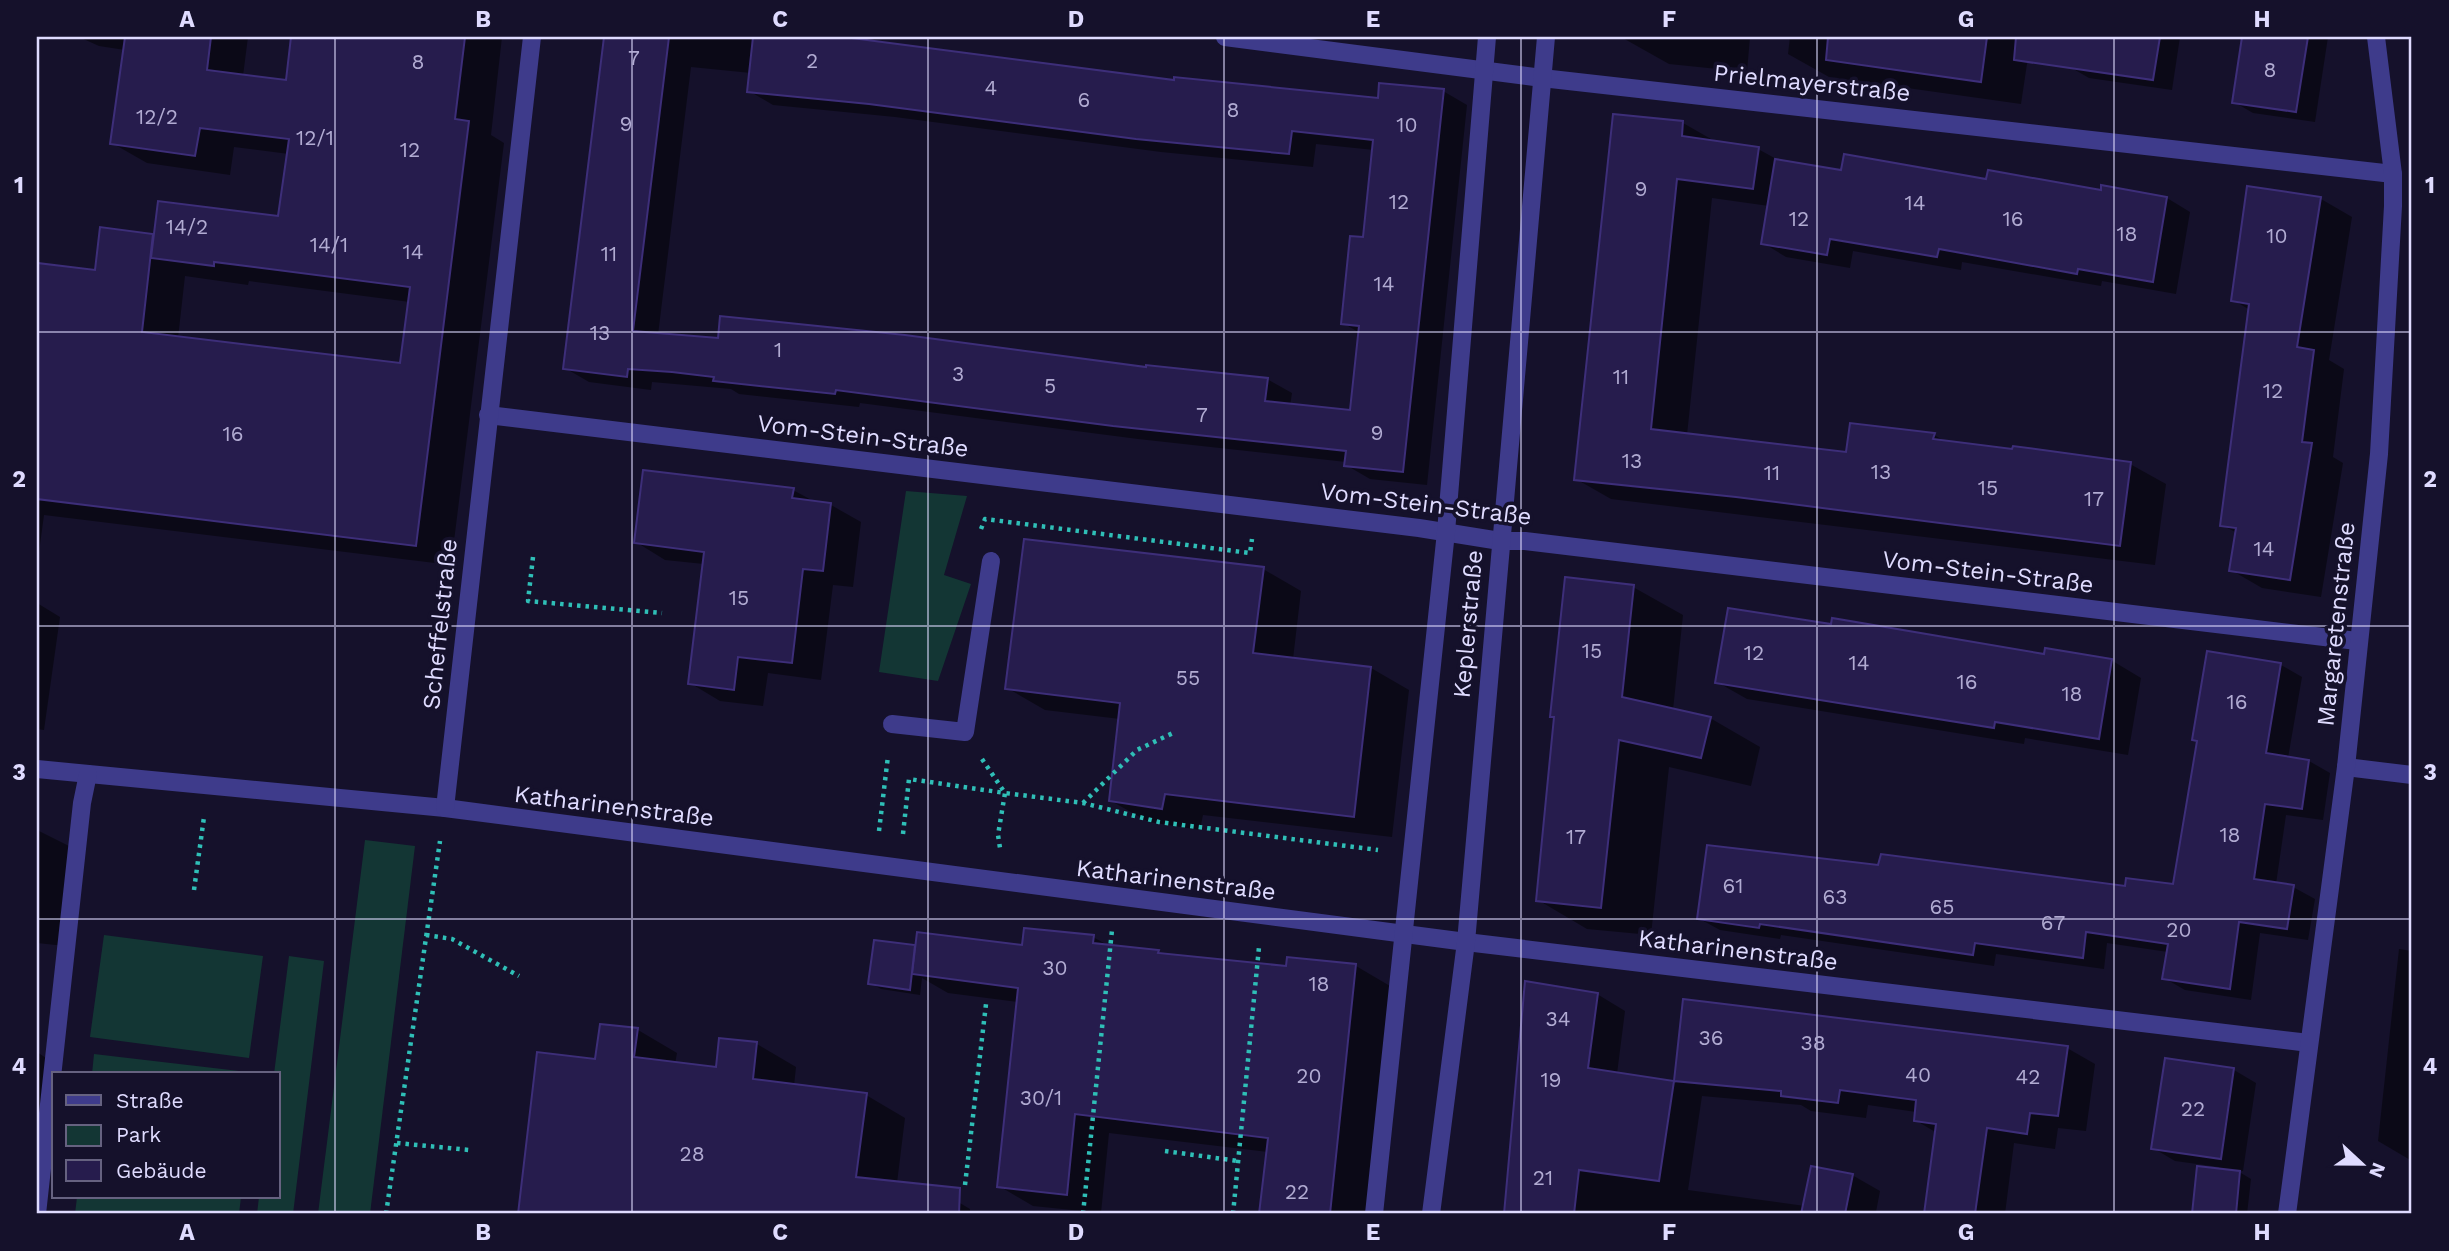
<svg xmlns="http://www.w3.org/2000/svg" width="2449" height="1251" viewBox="0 0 2449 1251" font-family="'Work Sans',sans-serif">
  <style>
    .green { fill: #133634 }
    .shadow { fill: #0007; fill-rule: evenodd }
    .building { fill: #261c4d; stroke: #3d2e79; stroke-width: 2 }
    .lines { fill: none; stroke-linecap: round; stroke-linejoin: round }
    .path { stroke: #2fbfb7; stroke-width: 4.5; stroke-dasharray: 3.5 5; stroke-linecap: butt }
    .minor { stroke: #3e3b8b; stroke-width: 18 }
    .grid { fill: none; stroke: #dfdbff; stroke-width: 2; stroke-opacity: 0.55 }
    .labels { text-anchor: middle; stroke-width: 7; stroke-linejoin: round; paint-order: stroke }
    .number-label { font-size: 21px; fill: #b1abd2 }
    .street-label { font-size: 24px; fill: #dfdbff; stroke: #15112b }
    .neatline { fill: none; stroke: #dfdbff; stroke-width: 2.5 }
    .grid-label { font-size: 23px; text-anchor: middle; font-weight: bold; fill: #dfdbff }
  </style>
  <rect width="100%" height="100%" fill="#15112b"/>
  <g class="green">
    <path d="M 906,491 L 967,496 L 944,575 L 971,584 L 938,681 L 879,672 Z"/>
    <path d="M 365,840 L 415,846 L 370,1214 L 318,1214 Z"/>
    <path d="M 104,935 L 263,956 L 249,1058 L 90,1037 Z"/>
    <path d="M 289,956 L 324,961 L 293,1214 L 257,1214 L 259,1197 L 278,1197 L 278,1074 L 274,1074 Z"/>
    <path d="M 94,1054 L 256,1073 L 256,1074 L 92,1074 Z"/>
    <path d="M 77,1197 L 241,1197 L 239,1214 L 75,1214 Z"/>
  </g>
  <g class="shadow">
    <path d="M 79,37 L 248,37 L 243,76 L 287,82 L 293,37 L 502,37 L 491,135 L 504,143 L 451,565 L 44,515 L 37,567 L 37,264 L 97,272 L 153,235 L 280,218 L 289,154 L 234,147 L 230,175 L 147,163 L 112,143 L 125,50 L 99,46 ZM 185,276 L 248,285 L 249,281 L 410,302 L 402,365 L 178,338 Z"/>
    <path d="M 606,37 L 816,37 L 1176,82 L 1379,100 L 1443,91 L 1467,105 L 1427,485 L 1370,479 L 1346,465 L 1346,462 L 1138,439 L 860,403 L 859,407 L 739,394 L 731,389 L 652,382 L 651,390 L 589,382 L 565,368 ZM 691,67 L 751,73 L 749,91 L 773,105 L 895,117 L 1161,152 L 1313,167 L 1316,144 L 1374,150 L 1364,239 L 1343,323 L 1360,333 L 1352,412 L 1290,406 L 1292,393 L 1267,379 L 658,335 Z"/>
    <path d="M 1621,37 L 1750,37 L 1747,72 L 1669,64 Z"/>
    <path d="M 1790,37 L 2031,37 L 2021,104 L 1829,77 L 1788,54 Z"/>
    <path d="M 2074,37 L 2180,37 L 2172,90 L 2089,78 L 2070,67 Z"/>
    <path d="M 2244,37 L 2328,37 L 2315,122 L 2253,113 L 2234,102 Z"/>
    <path d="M 1683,123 L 1718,143 L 1758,149 L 1782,162 L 1842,172 L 2102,192 L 2103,187 L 2167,198 L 2190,212 L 2176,294 L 2102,281 L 2101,286 L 1962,262 L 1961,270 L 1853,251 L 1850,268 L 1786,257 L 1763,243 L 1769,206 L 1712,198 L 1687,435 L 1848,454 L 1934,435 L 1948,443 L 2130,464 L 2166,484 L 2155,565 L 1611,499 L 1576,479 Z"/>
    <path d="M 2248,188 L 2321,199 L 2352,217 L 2329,360 L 2344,369 L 2333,457 L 2343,463 L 2321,597 L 2262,588 L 2231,570 L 2237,533 L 2222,525 L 2250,310 L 2233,300 Z"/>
    <path d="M 793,490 L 817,503 L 831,505 L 861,522 L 853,587 L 833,585 L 821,680 L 768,673 L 763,706 L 720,701 L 690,683 L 704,564 L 665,560 L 636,542 Z"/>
    <path d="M 1263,569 L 1301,591 L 1293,659 L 1371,668 L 1409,690 L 1392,837 L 1203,815 L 1200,830 L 1149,822 L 1111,801 L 1120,719 L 1045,710 L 1007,688 Z"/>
    <path d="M 1633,587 L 1683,615 L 1673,710 L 1710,718 L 1760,747 L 1751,786 L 1669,767 L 1651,935 L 1587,929 L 1538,900 L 1556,718 L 1552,716 Z"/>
    <path d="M 37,603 L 60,617 L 44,730 L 37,729 Z"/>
    <path d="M 2046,656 L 2111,660 L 2141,678 L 2128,755 L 2025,738 L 2024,744 L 1747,699 L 1717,682 Z"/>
    <path d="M 2281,665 L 2302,677 L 2288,758 L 2309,761 L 2330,773 L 2323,820 L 2286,815 L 2276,884 L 2293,887 L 2315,899 L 2308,940 L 2260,933 L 2251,1000 L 2185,990 L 2164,978 L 2168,952 L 2107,943 L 2104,969 L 1996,954 L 1994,966 L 1781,935 L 1780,939 L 1720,930 L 1698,918 L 1880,867 L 2127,888 L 2174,886 Z"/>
    <path d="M 37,830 L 75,849 L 65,946 L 37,943 Z"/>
    <path d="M 1093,937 L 1111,947 L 1164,955 L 1287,967 L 1356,966 L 1390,986 L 1366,1214 L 1261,1214 L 1268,1152 L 1109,1133 L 1101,1213 L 1033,1206 L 999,1186 L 1018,1002 L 948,993 L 922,978 L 920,995 L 881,989 L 870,983 L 915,947 L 1024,947 Z"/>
    <path d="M 2399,949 L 2412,951 L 2412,1161 L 2378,1141 Z"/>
    <path d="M 1527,983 L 1597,994 L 1625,1011 L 1617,1074 L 1676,1083 L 1685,1001 L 2067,1048 L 2095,1064 L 2086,1131 L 2058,1128 L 2055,1149 L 2014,1143 L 2005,1214 L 1926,1214 L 1937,1133 L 1915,1120 L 1916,1112 L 1868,1105 L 1866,1118 L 1811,1111 L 1801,1105 L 1702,1096 L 1688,1190 L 1805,1206 L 1852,1175 L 1880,1191 L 1876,1212 L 1891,1214 L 1506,1214 Z"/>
    <path d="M 638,1030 L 677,1053 L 675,1064 L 717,1069 L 720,1040 L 757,1044 L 796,1067 L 794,1086 L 866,1095 L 905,1118 L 897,1183 L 931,1186 L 970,1209 L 970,1214 L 520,1214 L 538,1054 L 596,1061 Z"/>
    <path d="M 37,1052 L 49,1060 L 37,1165 Z"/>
    <path d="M 2166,1060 L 2234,1070 L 2256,1083 L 2243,1171 L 2236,1170 L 2251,1179 L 2247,1214 L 2193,1214 L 2198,1168 L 2218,1170 L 2219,1167 L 2175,1161 L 2153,1148 Z"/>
  </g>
  <g class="building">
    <path d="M 125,37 L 211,37 L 207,70 L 286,80 L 291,37 L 465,37 L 455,119 L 469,121 L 416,546 L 37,499 L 37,263 L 95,270 L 100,227 L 153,234 L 142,332 L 400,363 L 410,287 L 214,262 L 214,266 L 151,258 L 158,201 L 278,216 L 289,139 L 200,128 L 195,156 L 110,144 Z"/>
    <path d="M 604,37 L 669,37 L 633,331 L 718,338 L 720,316 L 905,335 L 1146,367 L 1146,365 L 1268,378 L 1265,401 L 1350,410 L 1359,326 L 1341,324 L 1350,236 L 1363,237 L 1373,140 L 1292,131 L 1289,154 L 1136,139 L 869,104 L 747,92 L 753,37 L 844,37 L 1174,80 L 1174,77 L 1378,98 L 1379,83 L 1444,89 L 1403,472 L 1344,466 L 1346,451 L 1113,426 L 836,390 L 835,394 L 713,381 L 714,377 L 672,372 L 628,369 L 627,377 L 563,369 Z"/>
    <path d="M 1828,37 L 1987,37 L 1981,82 L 1826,60 Z"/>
    <path d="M 2016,37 L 2160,37 L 2153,80 L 2014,60 Z"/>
    <path d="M 2242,37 L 2308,37 L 2296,112 L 2232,103 Z"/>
    <path d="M 1613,114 L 1683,121 L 1682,136 L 1759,147 L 1753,189 L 1677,179 L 1651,429 L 1846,452 L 1850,423 L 1935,433 L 1933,439 L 2012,449 L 2013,446 L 2131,462 L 2120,546 L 1736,497 L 1574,480 Z"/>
    <path d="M 1844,154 L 1986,179 L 1988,170 L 2101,190 L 2101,185 L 2167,197 L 2153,282 L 2078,269 L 2077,274 L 1939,249 L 1937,257 L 1830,239 L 1827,255 L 1761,244 L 1775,159 L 1841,170 Z"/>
    <path d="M 2247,186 L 2321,197 L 2297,347 L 2314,350 L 2302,442 L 2312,443 L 2290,580 L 2229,571 L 2236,528 L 2220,526 L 2249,304 L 2231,301 Z"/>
    <path d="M 643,470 L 794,488 L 792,498 L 831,503 L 823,571 L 803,569 L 792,663 L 738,657 L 734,690 L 688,684 L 704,552 L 634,543 Z"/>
    <path d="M 1024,539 L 1264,567 L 1253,653 L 1371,667 L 1354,817 L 1165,794 L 1162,809 L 1109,801 L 1120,703 L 1005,689 Z"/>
    <path d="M 1565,577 L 1634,585 L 1622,697 L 1711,717 L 1701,758 L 1619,740 L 1601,908 L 1536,901 L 1554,717 L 1550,717 Z"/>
    <path d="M 1728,608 L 1831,624 L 1832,618 L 2044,654 L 2045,648 L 2112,659 L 2099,739 L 1995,722 L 1994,728 L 1715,683 Z"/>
    <path d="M 2207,651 L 2281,663 L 2266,753 L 2309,760 L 2302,809 L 2265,804 L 2254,879 L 2294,885 L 2287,929 L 2239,922 L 2230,989 L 2162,979 L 2168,944 L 2086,932 L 2083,958 L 1975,943 L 1973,955 L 1760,924 L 1759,928 L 1697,919 L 1707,845 L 1878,865 L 1881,854 L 2125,886 L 2126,878 L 2173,884 L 2197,741 L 2192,740 Z"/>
    <path d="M 1024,928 L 1094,935 L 1093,943 L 1159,950 L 1158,953 L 1286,966 L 1287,957 L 1356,964 L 1330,1214 L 1259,1214 L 1268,1138 L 1075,1114 L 1067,1195 L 997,1187 L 1018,988 L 912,974 L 917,932 L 1022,945 Z"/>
    <path d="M 874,940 L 915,945 L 910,990 L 868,984 Z"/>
    <path d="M 1525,981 L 1598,993 L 1588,1068 L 1674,1081 L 1659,1181 L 1579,1170 L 1574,1214 L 1504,1214 Z"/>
    <path d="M 1683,999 L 2068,1046 L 2058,1116 L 2030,1113 L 2027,1134 L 1987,1128 L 1975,1214 L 1924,1214 L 1936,1124 L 1914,1121 L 1916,1100 L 1840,1090 L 1838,1103 L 1781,1096 L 1781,1091 L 1674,1081 Z"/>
    <path d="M 600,1024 L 638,1028 L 634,1057 L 716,1067 L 719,1038 L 757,1042 L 753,1079 L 867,1093 L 856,1177 L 960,1188 L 959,1214 L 518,1214 L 537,1052 L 595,1059 Z"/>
    <path d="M 2165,1058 L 2234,1068 L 2221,1159 L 2151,1149 Z"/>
    <path d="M 1811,1166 L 1853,1174 L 1845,1214 L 1801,1214 Z"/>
    <path d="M 2197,1166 L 2240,1171 L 2236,1214 L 2192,1214 Z"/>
  </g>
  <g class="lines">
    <g class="path">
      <path d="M 981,529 L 985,519 L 1250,553 L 1252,539"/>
      <path d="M 533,557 L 528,601 L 662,613"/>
      <path d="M 982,759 L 1005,793 L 1083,803 L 1159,822 L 1378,850"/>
      <path d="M 1083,803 L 1137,750 L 1173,733"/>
      <path d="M 879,831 L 888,756"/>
      <path d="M 903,834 L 909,779 L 1005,793 L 998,835 L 1000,848"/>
      <path d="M 194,890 L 204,817"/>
      <path d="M 426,935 L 452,939 L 519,976"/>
      <path d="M 397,1143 L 469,1150"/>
      <path d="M 1165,1151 L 1238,1161"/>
      <path d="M 965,1185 L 986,1004"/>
      <path d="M 386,1214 L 440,841"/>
      <path d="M 1083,1214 L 1112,930"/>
      <path d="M 1233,1214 L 1259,947"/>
    </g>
    <g class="minor">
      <path d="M 1225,37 L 1542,78 L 2393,174"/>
      <path d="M 488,415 L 1419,528 L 1500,541 L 1525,541 L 2357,641"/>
      <path d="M 892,724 L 965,732 L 991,561"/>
      <path d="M 2346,767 L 2412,775"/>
      <path d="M 37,769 L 445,808 L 1466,942 L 2309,1043"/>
      <path d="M 445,808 L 532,37"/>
      <path d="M 37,1214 L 82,803 L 88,774"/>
      <path d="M 1374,1214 L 1446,532 L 1487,37"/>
      <path d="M 1431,1214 L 1466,942 L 1546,37"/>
      <path d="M 2287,1214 L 2346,767 L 2379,454 L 2393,206 L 2393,174 L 2376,37"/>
    </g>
  </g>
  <path class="grid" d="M 335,37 L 335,1214M 632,37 L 632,1214M 928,37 L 928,1214M 1224,37 L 1224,1214M 1521,37 L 1521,1214M 1817,37 L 1817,1214M 2114,37 L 2114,1214M 37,332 L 2412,332M 37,626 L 2412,626M 37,919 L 2412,919"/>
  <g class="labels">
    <g class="number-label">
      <text x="634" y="65">7</text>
      <text x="812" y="68">2</text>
      <text x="418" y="69">8</text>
      <text x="2270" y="77">8</text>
      <text x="991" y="95">4</text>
      <text x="1084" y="107">6</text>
      <text x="1233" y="117">8</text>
      <text x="157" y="124">12/2</text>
      <text x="626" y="131">9</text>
      <text x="1407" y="132">10</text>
      <text x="315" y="145">12/1</text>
      <text x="410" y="157">12</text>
      <text x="1641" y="196">9</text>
      <text x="1399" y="209">12</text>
      <text x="1915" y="210">14</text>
      <text x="1799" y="226">12</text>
      <text x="2013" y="226">16</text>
      <text x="187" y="234">14/2</text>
      <text x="2127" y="241">18</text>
      <text x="2277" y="243">10</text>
      <text x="329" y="252">14/1</text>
      <text x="413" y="259">14</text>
      <text x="609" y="261">11</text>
      <text x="1384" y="291">14</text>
      <text x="600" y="340">13</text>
      <text x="778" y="357">1</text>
      <text x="958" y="381">3</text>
      <text x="1621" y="384">11</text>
      <text x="1050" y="393">5</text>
      <text x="2273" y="398">12</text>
      <text x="1202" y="422">7</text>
      <text x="1377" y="440">9</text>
      <text x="233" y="441">16</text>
      <text x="1632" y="468">13</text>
      <text x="1881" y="479">13</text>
      <text x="1772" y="480">11</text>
      <text x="1988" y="495">15</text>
      <text x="2094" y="506">17</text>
      <text x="2264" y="556">14</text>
      <text x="739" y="605">15</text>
      <text x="1592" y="658">15</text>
      <text x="1754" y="660">12</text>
      <text x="1859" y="670">14</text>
      <text x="1188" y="685">55</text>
      <text x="1967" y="689">16</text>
      <text x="2072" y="701">18</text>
      <text x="2237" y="709">16</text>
      <text x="2230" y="842">18</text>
      <text x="1576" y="844">17</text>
      <text x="1733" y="893">61</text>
      <text x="1835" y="904">63</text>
      <text x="1942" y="914">65</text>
      <text x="2053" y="930">67</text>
      <text x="2179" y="937">20</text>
      <text x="1055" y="975">30</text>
      <text x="1319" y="991">18</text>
      <text x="1558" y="1026">34</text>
      <text x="1711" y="1045">36</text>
      <text x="1813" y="1050">38</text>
      <text x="1918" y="1082">40</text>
      <text x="1309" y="1083">20</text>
      <text x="2028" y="1084">42</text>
      <text x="1551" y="1087">19</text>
      <text x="1041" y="1105">30/1</text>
      <text x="2193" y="1116">22</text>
      <text x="692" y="1161">28</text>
      <text x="1543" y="1185">21</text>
      <text x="1297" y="1199">22</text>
    </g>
    <g class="street-label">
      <text transform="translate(1812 83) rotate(6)" y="8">Prielmayerstraße</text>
      <text transform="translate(863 436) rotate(7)" y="8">Vom-Stein-Straße</text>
      <text transform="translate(1426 504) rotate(7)" y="8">Vom-Stein-Straße</text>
      <text transform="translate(1988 572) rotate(7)" y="8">Vom-Stein-Straße</text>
      <text transform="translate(440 624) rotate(-84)" y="8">Scheffelstraße</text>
      <text transform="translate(1468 624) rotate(-85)" y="8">Keplerstraße</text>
      <text transform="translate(2336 624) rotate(-84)" y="8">Margaretenstraße</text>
      <text transform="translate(614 806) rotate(7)" y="8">Katharinenstraße</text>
      <text transform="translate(1176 880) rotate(7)" y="8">Katharinenstraße</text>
      <text transform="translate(1738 950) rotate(7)" y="8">Katharinenstraße</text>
    </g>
  </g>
  <rect width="2449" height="1251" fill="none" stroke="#15112b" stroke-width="77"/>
  <rect x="52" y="1072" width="228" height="126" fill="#15112b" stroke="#666280" stroke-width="2"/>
  <rect x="66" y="1095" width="35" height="10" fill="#3e3b8b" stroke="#666280" stroke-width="2"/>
  <text x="116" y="1108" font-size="21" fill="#dfdbff">Straße</text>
  <rect x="66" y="1125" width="35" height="21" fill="#133634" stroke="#666280" stroke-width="2"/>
  <text x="116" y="1142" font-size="21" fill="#dfdbff">Park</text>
  <rect x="66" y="1160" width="35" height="21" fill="#261c4d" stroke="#666280" stroke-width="2"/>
  <text x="116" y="1178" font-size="21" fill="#dfdbff">Gebäude</text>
  <g transform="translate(2362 1164) rotate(112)" stroke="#15112b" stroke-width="5" paint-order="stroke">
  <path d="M0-5L12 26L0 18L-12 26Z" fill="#dfdbff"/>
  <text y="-10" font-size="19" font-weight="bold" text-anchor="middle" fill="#dfdbff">N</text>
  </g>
  <rect x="38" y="38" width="2372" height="1174" class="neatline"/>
  <g class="grid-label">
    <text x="187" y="27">A</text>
    <text x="483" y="27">B</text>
    <text x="780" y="27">C</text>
    <text x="1076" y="27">D</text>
    <text x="1373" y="27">E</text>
    <text x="1669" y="27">F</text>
    <text x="1966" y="27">G</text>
    <text x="2262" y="27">H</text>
    <text x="19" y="193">1</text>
    <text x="2430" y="193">1</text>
    <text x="19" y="487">2</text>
    <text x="2430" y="487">2</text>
    <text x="19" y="780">3</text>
    <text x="2430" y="780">3</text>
    <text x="19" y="1074">4</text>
    <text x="2430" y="1074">4</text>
    <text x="187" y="1240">A</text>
    <text x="483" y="1240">B</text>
    <text x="780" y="1240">C</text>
    <text x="1076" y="1240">D</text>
    <text x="1373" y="1240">E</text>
    <text x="1669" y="1240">F</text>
    <text x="1966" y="1240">G</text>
    <text x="2262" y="1240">H</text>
  </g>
</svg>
